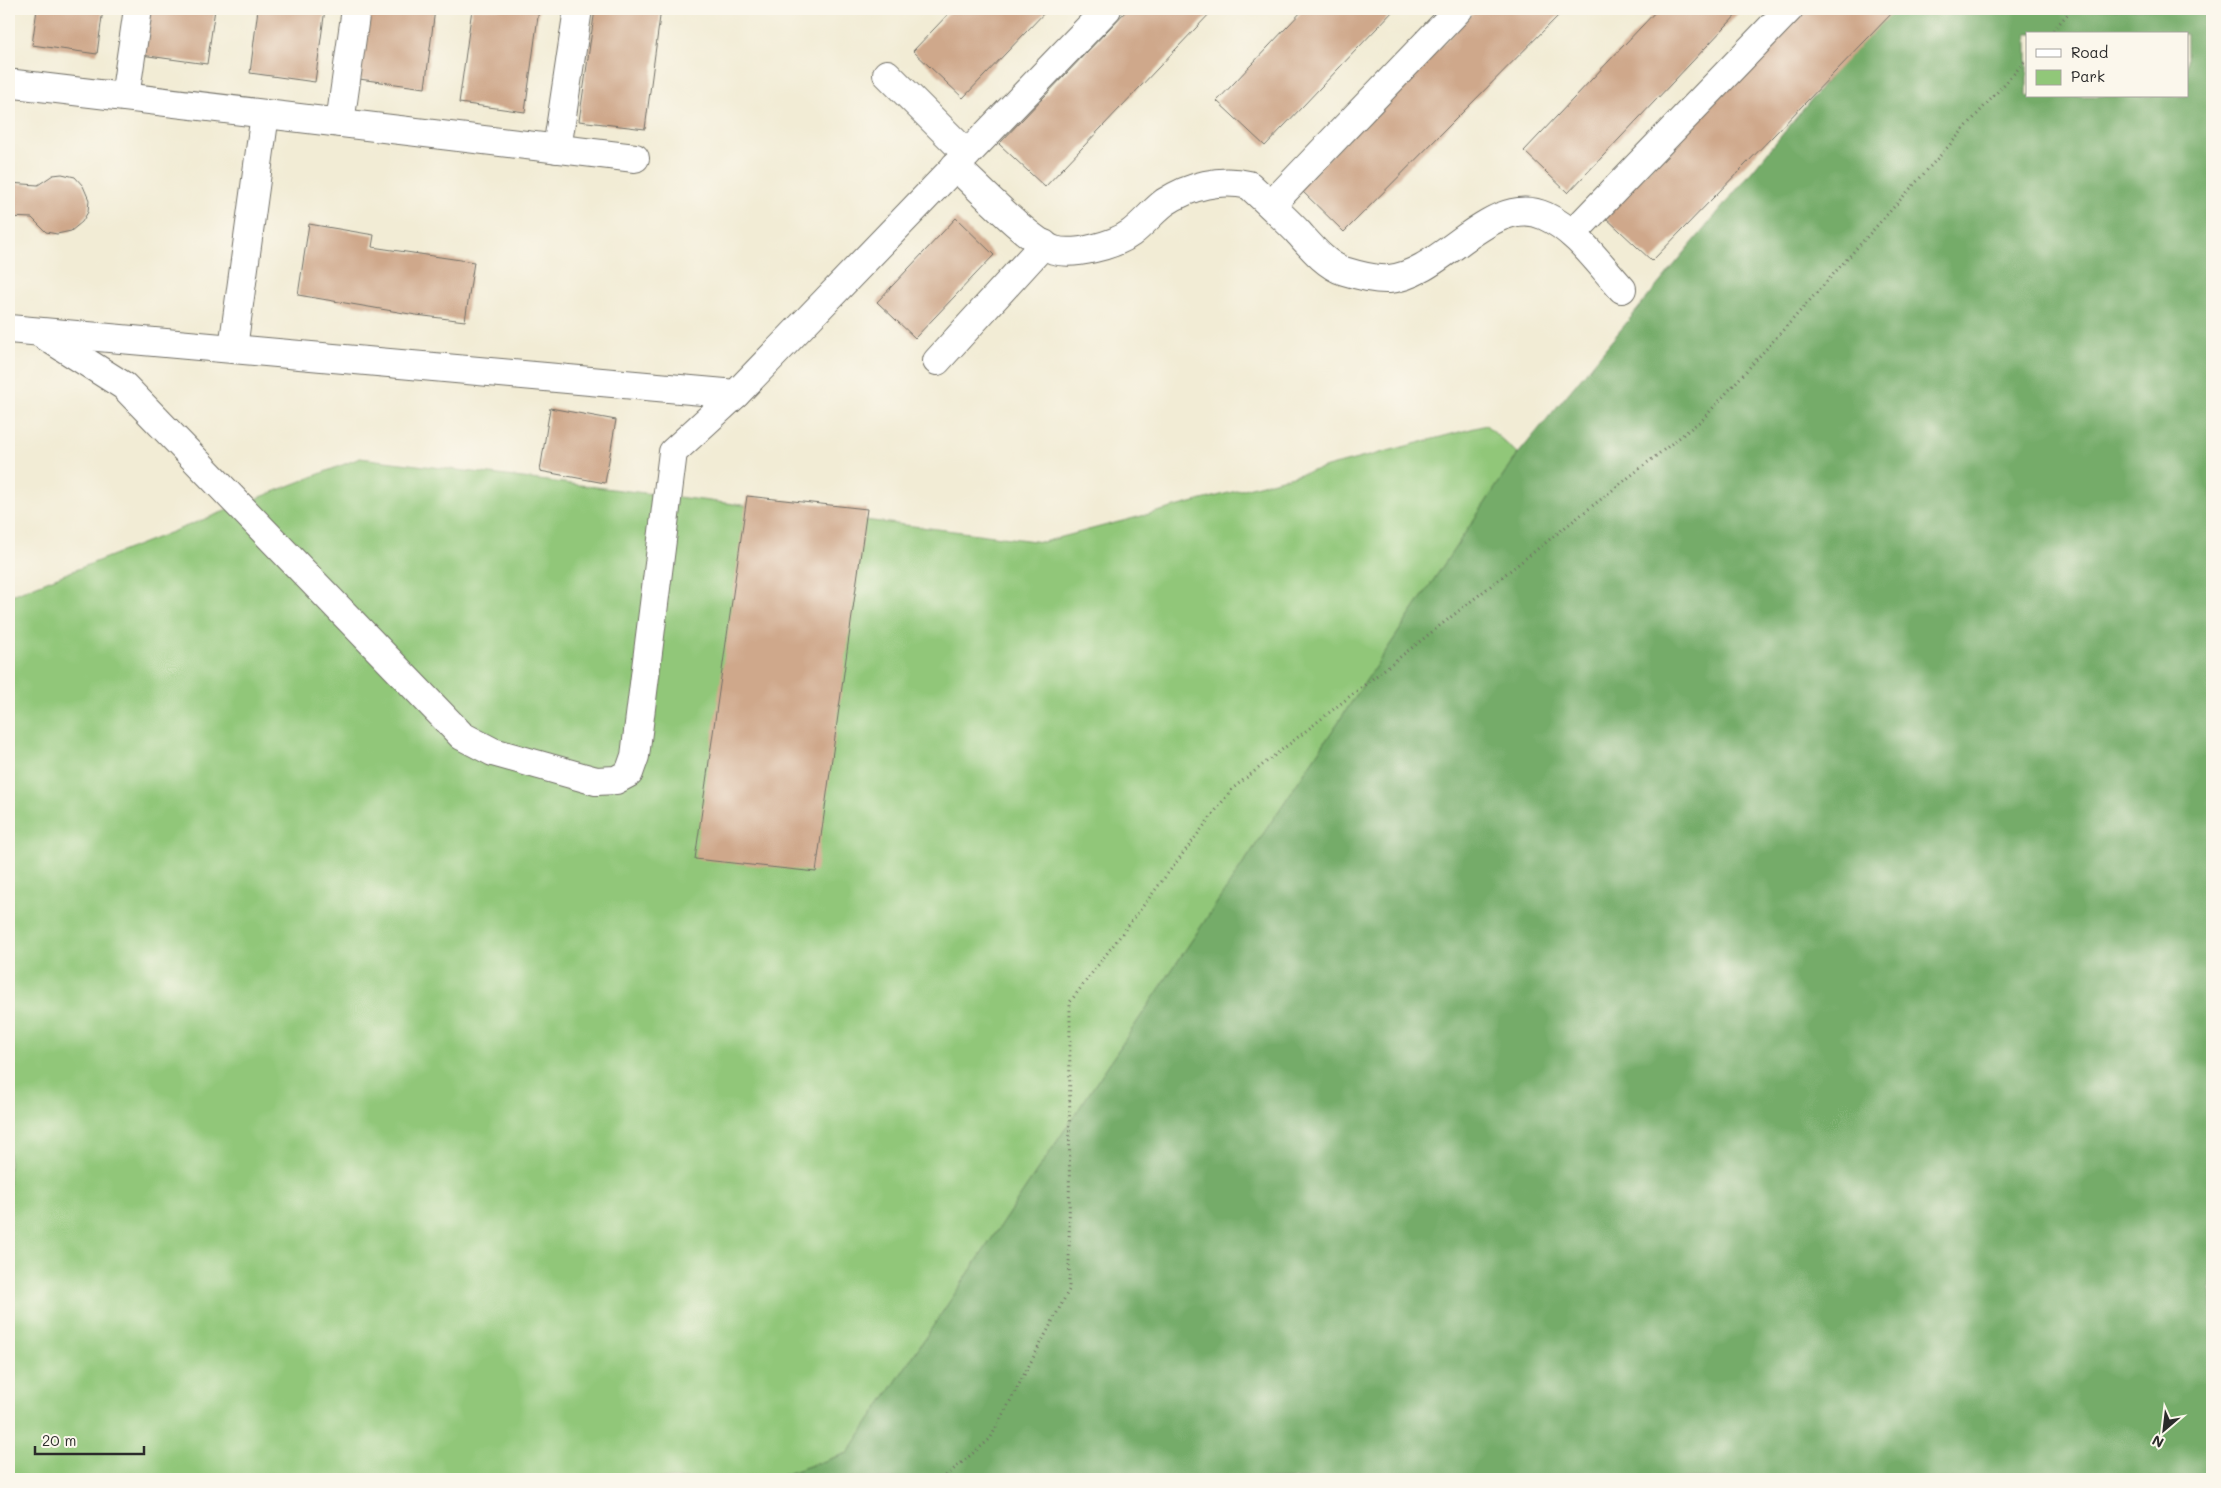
<svg xmlns="http://www.w3.org/2000/svg" width="2221" height="1488" viewBox="0 0 2221 1488" font-family="Mali,sans-serif">
  <style>
    .green { fill: #91c779; stroke: #5e7952 }
    .forest { fill: #74ac69; stroke: #506c4a; fill-rule: evenodd }
    .building { fill: #cfa88b }
    .lines { fill: none; stroke-linecap: round; stroke-linejoin: round }
    .minor-casing { stroke: #716f66; stroke-width: 30 }
    .path { stroke: #716f66; stroke-width: 3; stroke-dasharray: 1 4; stroke-linecap: butt }
    .minor { stroke: #fff; stroke-width: 28 }
  </style>
  <rect width="100%" height="100%" fill="#fbf7ec"/>
  <filter id="ink" filterUnits="userSpaceOnUse"><feTurbulence type="fractalNoise" baseFrequency=".02" numOctaves="2"/><feDisplacementMap in="SourceGraphic" scale="10" xChannelSelector="R" yChannelSelector="G"/><feConvolveMatrix kernelMatrix="1 2 1 2 8 2 1 2 1" color-interpolation-filters="sRGB"/></filter>
  <filter id="wash" filterUnits="userSpaceOnUse"><feTurbulence type="fractalNoise" baseFrequency=".0096" numOctaves="4" result="noise"/><feDisplacementMap in="SourceGraphic" scale="20" xChannelSelector="R" yChannelSelector="G"/><feGaussianBlur stdDeviation="1.12" result="paint"/><feColorMatrix in="noise" values="0 0 0 0 0 0 0 0 0 0 0 0 0 0 0 0 0 1.4 0 .05"/><feComposite in="paint" operator="in"/></filter>
  <g filter="url(#wash)">
    <rect width="100%" height="100%" fill="#f2ecd5"/>
    <path class="green" d="M 1486,425 L 1518,454 L 848,1453 L 771,1479 L 9,1479 L 9,596 L 360,458 L 1043,542 Z"/>
    <path class="forest" d="M 1886,9 L 2212,9 L 2212,1479 L 771,1479 L 848,1453 L 1518,454 ZM 2027,34 L 2187,34 L 2187,96 L 2027,96 Z"/>
    <g id="blocks">
      <g class="building">
        <path d="M 37,9 L 103,9 L 97,54 L 32,45 Z"/>
        <path d="M 148,9 L 215,9 L 207,64 L 141,55 Z"/>
        <path d="M 258,9 L 325,9 L 315,82 L 250,73 Z"/>
        <path d="M 368,9 L 435,9 L 425,88 L 359,79 Z"/>
        <path d="M 472,9 L 539,9 L 525,112 L 459,103 Z"/>
        <path d="M 595,9 L 661,9 L 645,129 L 579,121 Z"/>
        <path d="M 953,9 L 1048,9 L 963,98 L 913,51 Z"/>
        <path d="M 1128,9 L 1214,9 L 1045,187 L 999,144 Z"/>
        <path d="M 1304,9 L 1395,9 L 1265,146 L 1217,101 Z"/>
        <path d="M 1477,9 L 1565,9 L 1344,232 L 1299,188 Z"/>
        <path d="M 1658,9 L 1742,9 L 1568,193 L 1524,151 Z"/>
        <path d="M 1804,9 L 1896,9 L 1652,261 L 1604,216 Z"/>
        <path d="M 62,174 L 75,177 L 83,186 L 89,200 L 88,212 L 82,222 L 71,231 L 57,234 L 46,232 L 32,218 L 9,217 L 9,183 L 38,185 L 53,175 Z"/>
        <path d="M 956,218 L 994,255 L 915,338 L 877,302 Z"/>
        <path d="M 309,224 L 374,235 L 372,247 L 474,262 L 465,321 L 416,315 L 298,295 Z"/>
        <path d="M 550,408 L 616,420 L 605,483 L 540,471 Z"/>
        <path d="M 747,496 L 867,509 L 816,872 L 695,859 Z"/>
      </g>
    </g>
  </g>
  <g filter="url(#ink)">
    <use href="#blocks" fill-opacity="0" stroke="#716f66" stroke-width="1"/>
    <g class="lines">
      <defs>
        <g id="minor">
          <path d="M 887,74 L 967,154"/>
          <path d="M 15,84 L 635,158"/>
          <path d="M 125,97 L 138,9"/>
          <path d="M 340,123 L 356,9"/>
          <path d="M 557,149 L 578,9"/>
          <path d="M 955,166 C 977,186 1029,241 1054,250 C 1074,256 1115,245 1131,233 C 1143,224 1153,211 1165,202 C 1190,186 1220,178 1249,185 C 1265,200 1280,214 1296,230 C 1309,244 1325,265 1344,271 C 1357,275 1376,280 1389,279 C 1442,275 1492,191 1545,216 C 1576,230 1599,264 1622,289"/>
          <path d="M 1271,205 L 1459,9"/>
          <path d="M 1572,234 L 1789,9"/>
          <path d="M 9,329 L 736,394 L 1107,9"/>
          <path d="M 42,334 L 124,386 L 462,736 L 493,752 L 596,781 L 616,780 L 629,773 L 635,756 L 673,452 L 736,394"/>
          <path d="M 233,348 L 265,114"/>
          <path d="M 937,361 L 1044,244"/>
        </g>
      </defs>
      <use href="#minor" class="minor-casing"/>
      <g class="path">
        <path d="M 2050,34 L 2072,9"/>
        <path d="M 942,1479 L 990,1439 L 1069,1290 L 1070,1002 L 1232,789 L 1703,419 L 2027,59"/>
      </g>
      <use href="#minor" class="minor"/>
    </g>
  </g>
  <rect width="2221" height="1488" fill="none" stroke="#fbf7ec" stroke-width="30"/>
  <rect x="2026" y="32" width="162" height="65" fill="#fbf7ec" stroke="#a8a59f"/>
  <rect x="2036" y="49" width="25" height="8" fill="#ffffff" stroke="#a8a59f"/>
  <text x="2071" y="58" font-size="15" fill="#2b2b2b">Road</text>
  <rect x="2036" y="70" width="25" height="15" fill="#91c779" stroke="#a8a59f"/>
  <text x="2071" y="82" font-size="15" fill="#2b2b2b">Park</text>
  <g transform="translate(2164 1430) rotate(208)" stroke="#fbf7ec" stroke-width="4" paint-order="stroke">
  <path d="M0-4L9 19L0 12L-9 19Z" fill="#2b2b2b"/>
  <text y="-8" font-size="14" font-weight="bold" text-anchor="middle" fill="#2b2b2b">N</text>
  </g>
  <path d="M35 1446v8h109v-8" fill="none" stroke="#2b2b2b" stroke-width="2.5"/>
  <text x="42" y="1446" font-size="15" fill="#2b2b2b" stroke="#fbf7ec" stroke-width="4" paint-order="stroke">20 m</text>
</svg>
